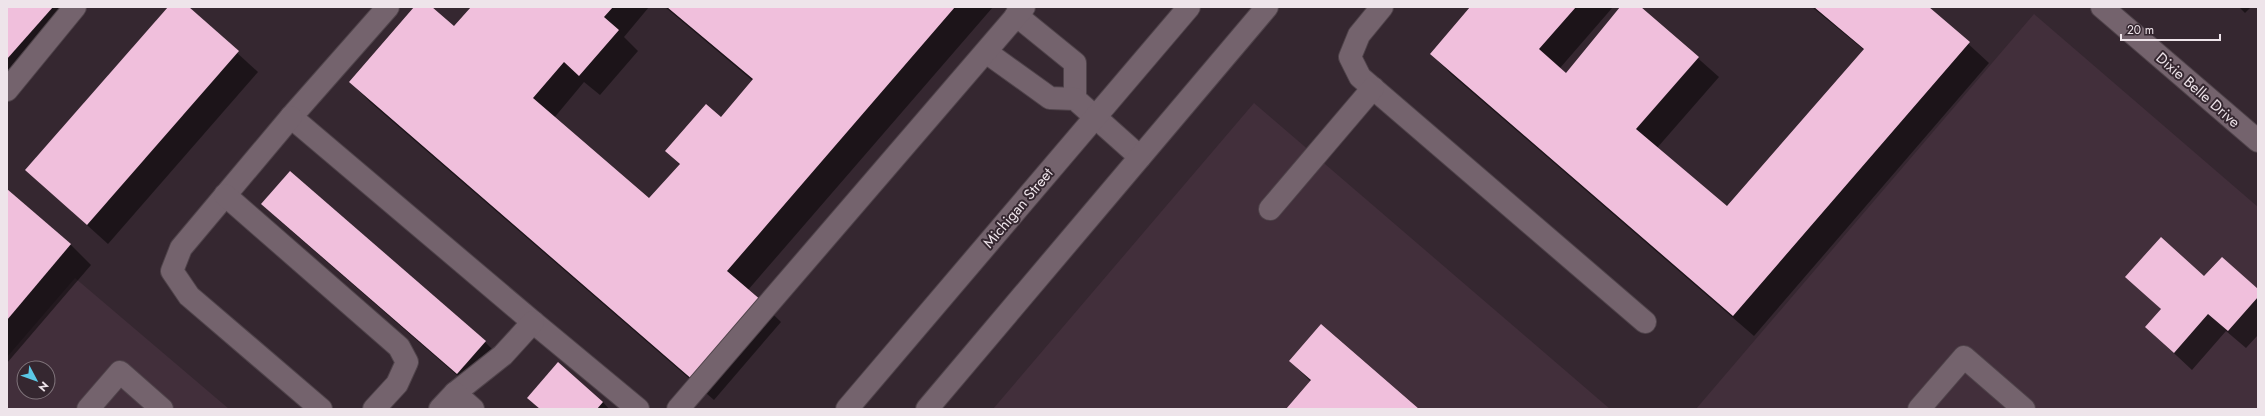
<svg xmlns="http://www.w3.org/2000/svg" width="2265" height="416" viewBox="0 0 2265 416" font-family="Jost,sans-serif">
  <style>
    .built { fill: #422f3b; fill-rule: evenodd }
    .shadow { fill: #0007 }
    .building { fill: #f0bfdc }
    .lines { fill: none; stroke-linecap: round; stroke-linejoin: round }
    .minor-casing { stroke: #4f434a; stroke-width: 24 }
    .minor { stroke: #74636d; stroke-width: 22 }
    .labels { text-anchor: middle; stroke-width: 4; stroke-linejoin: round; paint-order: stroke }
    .street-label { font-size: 15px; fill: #eee4ea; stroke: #352730 }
  </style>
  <rect width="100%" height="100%" fill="#352730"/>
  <g class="built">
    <path d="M 2034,14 L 2258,207 L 2258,409 L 1696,409 Z"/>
    <path d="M 1254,103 L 1610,409 L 993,409 Z"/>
    <path d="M 75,278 L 229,409 L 7,409 L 7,357 ZM 24,368 L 48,368 L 48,392 L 24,392 Z"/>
  </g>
  <g class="shadow">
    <path d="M 7,7 L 64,7 L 7,73 Z"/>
    <path d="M 169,7 L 187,7 L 258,72 L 108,244 L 26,170 Z"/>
    <path d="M 416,7 L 430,7 L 454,27 L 472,7 L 649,7 L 624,37 L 638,51 L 600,95 L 584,82 L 554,118 L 649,199 L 680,165 L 667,151 L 721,119 L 753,81 L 665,7 L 993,7 L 748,290 L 781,322 L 714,400 L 370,102 L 350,82 Z"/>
    <path d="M 1472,7 L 1613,7 L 1560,68 L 1566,74 L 1621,7 L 1640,7 L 1719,77 L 1657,148 L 1727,207 L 1864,50 L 1812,7 L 1928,7 L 1989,63 L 1754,336 L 1451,74 L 1431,54 Z"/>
    <path d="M 2239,7 L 2251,7 L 2245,13 Z"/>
    <path d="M 7,190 L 71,245 L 91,265 L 7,363 Z"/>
    <path d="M 262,204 L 485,342 L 503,360 L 475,391 L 280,221 Z"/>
    <path d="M 2127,277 L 2204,277 L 2258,290 L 2258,335 L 2246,348 L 2226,331 L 2192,370 L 2146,327 L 2162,310 Z"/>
    <path d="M 1290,361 L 1417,409 L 1287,409 L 1311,382 Z"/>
    <path d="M 603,402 L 609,409 L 540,409 Z"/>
  </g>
  <g class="building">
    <path d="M 7,7 L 53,7 L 7,59 Z"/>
    <path d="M 168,7 L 189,7 L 239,51 L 87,225 L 25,170 Z"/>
    <path d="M 414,7 L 432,7 L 454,26 L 471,7 L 613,7 L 604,17 L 619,30 L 579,76 L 564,62 L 533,98 L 649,198 L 680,164 L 665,151 L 706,104 L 721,117 L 753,79 L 667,7 L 955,7 L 727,271 L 762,301 L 694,381 L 349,82 Z"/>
    <path d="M 1470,7 L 1576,7 L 1539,49 L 1566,73 L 1620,7 L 1641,7 L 1699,57 L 1636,129 L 1727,206 L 1864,49 L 1814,7 L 1929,7 L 1970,42 L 1733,316 L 1430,54 Z"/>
    <path d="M 290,171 L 486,341 L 457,374 L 261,204 Z"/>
    <path d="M 7,189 L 71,244 L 7,320 Z"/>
    <path d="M 2161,237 L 2204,276 L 2222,257 L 2258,289 L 2258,297 L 2228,331 L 2208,314 L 2174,353 L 2145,327 L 2161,309 L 2125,277 Z"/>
    <path d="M 1321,324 L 1419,409 L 1286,409 L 1311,380 L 1289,361 Z"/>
    <path d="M 558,362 L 603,402 L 597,409 L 540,409 L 527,398 Z"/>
  </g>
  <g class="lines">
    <defs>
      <g id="minor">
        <path d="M 388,7 L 291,117 L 533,322 L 638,409"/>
        <path d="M 1382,7 L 1359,35 L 1350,57 L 1360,77 L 1645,322"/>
        <path d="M 2102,7 L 2258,141"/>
        <path d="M 1016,15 L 1075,63 L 1075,99"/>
        <path d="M 986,52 L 1050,98 L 1075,99 L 1140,157"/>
        <path d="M 7,90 L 75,7"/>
        <path d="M 291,117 L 181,248 L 172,271 L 189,296 L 321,409"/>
        <path d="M 225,195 L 399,347 L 407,362 L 397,384 L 374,409"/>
        <path d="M 1270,209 L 1373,88"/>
        <path d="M 455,393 L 503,355 L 533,322"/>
        <path d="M 88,409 L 120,372 L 162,409"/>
        <path d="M 440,409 L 455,393 L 473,409"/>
        <path d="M 678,409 L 1024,7"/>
        <path d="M 847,409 L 1189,7"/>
        <path d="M 927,409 L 1267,7"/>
        <path d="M 1919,409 L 1964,357 L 2024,409"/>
      </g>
    </defs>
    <use href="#minor" class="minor-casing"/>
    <use href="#minor" class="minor"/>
  </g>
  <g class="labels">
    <g class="street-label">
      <text transform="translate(2198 90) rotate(41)" y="5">Dixie Belle Drive</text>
      <text transform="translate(1018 208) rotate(-50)" y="5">Michigan Street</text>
    </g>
  </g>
  <rect width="2265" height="416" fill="none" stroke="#eee4ea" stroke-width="16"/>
  <g transform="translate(36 380) rotate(131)"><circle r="19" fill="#352730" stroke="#7f737a"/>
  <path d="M0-3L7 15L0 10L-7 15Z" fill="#5bc8e6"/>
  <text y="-6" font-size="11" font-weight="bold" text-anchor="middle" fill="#eee4ea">N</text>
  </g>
  <path d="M2121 34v6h99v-6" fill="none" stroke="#eee4ea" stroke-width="2"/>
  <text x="2127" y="34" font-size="12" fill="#eee4ea" stroke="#352730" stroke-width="3" paint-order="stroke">20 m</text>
</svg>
